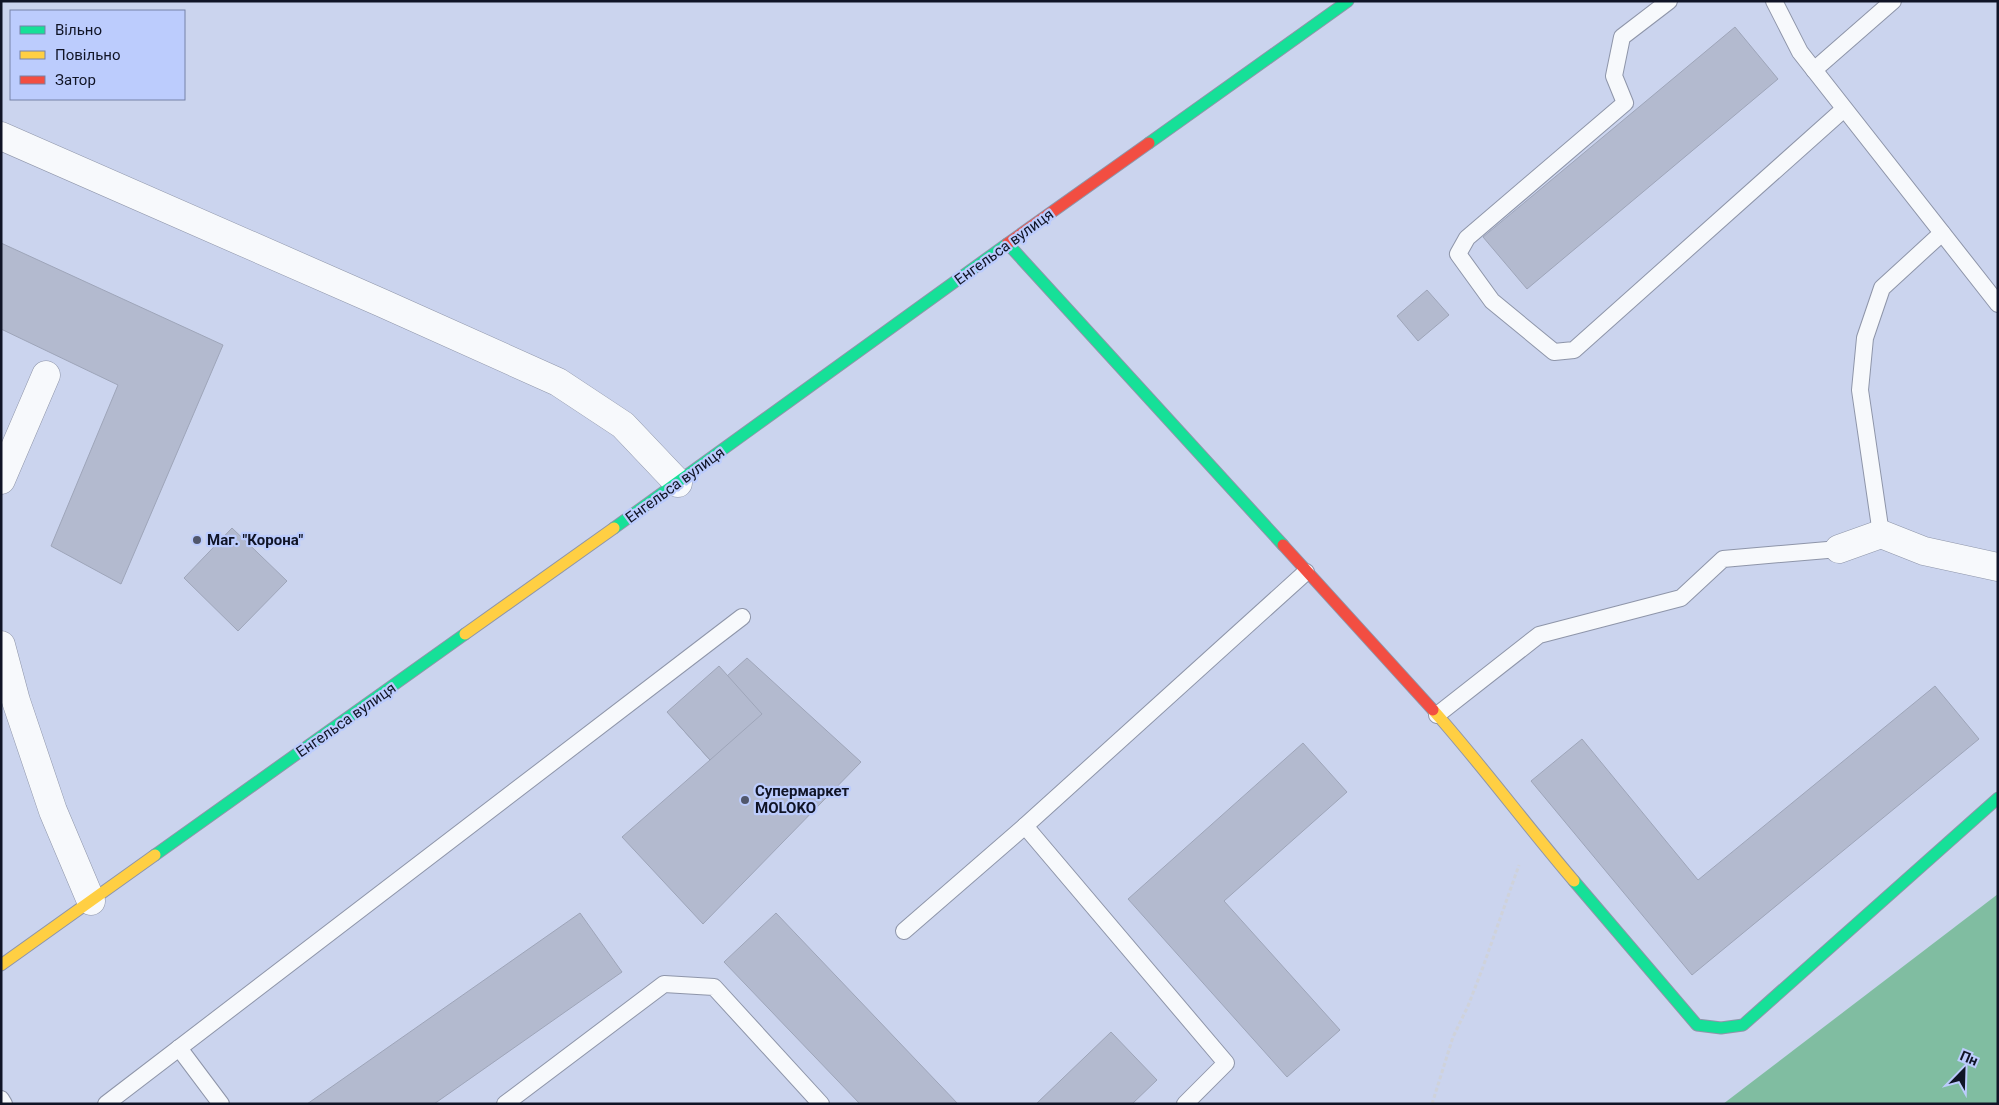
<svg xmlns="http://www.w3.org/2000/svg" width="1999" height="1105" viewBox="0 0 1999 1105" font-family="Roboto,sans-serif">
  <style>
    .forest { fill: #80bda1 }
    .building { fill: #b3bacf; stroke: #9ea5b9 }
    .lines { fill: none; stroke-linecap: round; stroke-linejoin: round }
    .lane-casing { stroke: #8e95a9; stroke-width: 18 }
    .street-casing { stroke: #8e95a9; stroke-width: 29 }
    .fast-casing { stroke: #8e95a9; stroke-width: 13 }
    .slow-casing { stroke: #8e95a9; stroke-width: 13 }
    .jam-casing { stroke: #8e95a9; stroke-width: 13 }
    .path { stroke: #cfd2da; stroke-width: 3; stroke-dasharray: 4 2.5; stroke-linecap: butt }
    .lane { stroke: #f7f9fc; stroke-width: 16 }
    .street { stroke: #f7f9fc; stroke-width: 28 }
    .fast { stroke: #16e098; stroke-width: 11 }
    .slow { stroke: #ffcf43; stroke-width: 11 }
    .jam { stroke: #f24e42; stroke-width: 11 }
    .poi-dot { fill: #51576c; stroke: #bcccfd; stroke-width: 2 }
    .labels { text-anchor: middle; stroke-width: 4.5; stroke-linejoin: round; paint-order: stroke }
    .street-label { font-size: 15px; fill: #101426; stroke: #bcccfd }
    .poi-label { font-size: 15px; font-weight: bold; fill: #101426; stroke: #bcccfd; text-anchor: start }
  </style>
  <rect width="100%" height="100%" fill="#cbd4ee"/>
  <path class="forest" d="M 1998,894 L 1998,1104 L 1723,1104 Z"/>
  <g class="building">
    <path d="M 1735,27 L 1778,79 L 1527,289 L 1483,237 Z"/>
    <path d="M 1,243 L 223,345 L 121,584 L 51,546 L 118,385 L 1,329 Z"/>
    <path d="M 1427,290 L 1449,315 L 1418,341 L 1397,316 Z"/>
    <path d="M 232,528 L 287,581 L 238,631 L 184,578 Z"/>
    <path d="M 747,658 L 861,762 L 703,924 L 622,837 L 710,760 L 676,722 Z"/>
    <path d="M 719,666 L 762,714 L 710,760 L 667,712 Z"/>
    <path d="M 1935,686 L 1979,739 L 1692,975 L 1531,781 L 1582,739 L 1698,880 Z"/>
    <path d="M 1303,743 L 1347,792 L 1224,901 L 1340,1030 L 1287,1077 L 1128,899 Z"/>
    <path d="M 580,913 L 622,972 L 434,1104 L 307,1104 Z"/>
    <path d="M 776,913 L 958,1104 L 860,1104 L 724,962 Z"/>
    <path d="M 1111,1032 L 1157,1080 L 1132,1104 L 1036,1104 Z"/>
  </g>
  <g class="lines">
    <defs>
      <g id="lane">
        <path d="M 1669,1 L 1622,37 L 1614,76 L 1625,103 L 1467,238 L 1458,254 L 1492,301 L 1554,352 L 1574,350 L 1844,109"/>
        <path d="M 1774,1 L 1800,52 L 1998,304"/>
        <path d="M 1814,70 L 1893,1"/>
        <path d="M 1881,534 L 1860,390 L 1865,338 L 1882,288 L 1942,233"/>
        <path d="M 1437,715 L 1539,635 L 1681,598 L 1723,559 L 1839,549"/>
        <path d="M 904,931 L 1025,826"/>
        <path d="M 179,1048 L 221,1104"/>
        <path d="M 1,1099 L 4,1104"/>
        <path d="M 106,1104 L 742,617"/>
        <path d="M 505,1104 L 664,984 L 714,987 L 821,1104"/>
        <path d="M 1185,1104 L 1226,1063 L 1025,826 L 1306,572"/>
      </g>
      <g id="street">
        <path d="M 1,136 L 382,303 L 558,382 L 623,425 L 678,483"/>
        <path d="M 1,480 L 46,375"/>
        <path d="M 1839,549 L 1881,534 L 1924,551 L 1998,567"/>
        <path d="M 1,645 L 16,701 L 53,811 L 91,901"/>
      </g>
      <g id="fast">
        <path d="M 1149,143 L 1348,1"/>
        <path d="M 1008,244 L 1283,545"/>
        <path d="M 614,528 L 1007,244"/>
        <path d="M 155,855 L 465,634"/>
        <path d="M 1574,881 L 1697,1025 L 1721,1028 L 1743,1025 L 1998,798"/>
      </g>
      <g id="slow">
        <path d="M 465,634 L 614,528"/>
        <path d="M 1433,710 C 1482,765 1526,825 1574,881"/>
        <path d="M 1,965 L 155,855"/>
      </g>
      <g id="jam">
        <path d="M 1007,244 L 1149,143"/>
        <path d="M 1283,545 L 1433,710"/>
      </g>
    </defs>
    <use href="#lane" class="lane-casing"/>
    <use href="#street" class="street-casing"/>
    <use href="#fast" class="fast-casing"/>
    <use href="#slow" class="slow-casing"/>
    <use href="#jam" class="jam-casing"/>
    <path class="path" d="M 1432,1104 L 1453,1037 L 1468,1006 L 1483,967 L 1519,865"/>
    <use href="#lane" class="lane"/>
    <use href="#street" class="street"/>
    <use href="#fast" class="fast"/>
    <use href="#slow" class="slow"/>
    <use href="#jam" class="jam"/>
  </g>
  <g class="poi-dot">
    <circle cx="197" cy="540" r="5"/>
    <circle cx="745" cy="800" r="5"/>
  </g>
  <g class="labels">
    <g class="street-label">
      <text transform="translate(1004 247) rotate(-36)" y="5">Енгельса вулиця</text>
      <text transform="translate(675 485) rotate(-36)" y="5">Енгельса вулиця</text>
      <text transform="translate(346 720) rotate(-35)" y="5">Енгельса вулиця</text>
    </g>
    <g class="poi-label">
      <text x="207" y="545">Маг. "Корона"</text>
      <text x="755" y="796">Супермаркет<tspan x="755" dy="17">MOLOKO</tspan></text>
    </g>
  </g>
  <rect width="1999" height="1105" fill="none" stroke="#101426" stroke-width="5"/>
  <rect x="10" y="10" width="175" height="90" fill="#bcccfd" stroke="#7782a7"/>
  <rect x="20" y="26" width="25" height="8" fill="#16e098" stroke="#7782a7"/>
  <text x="55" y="35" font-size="15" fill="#101426">Вільно</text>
  <rect x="20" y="51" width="25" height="8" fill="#ffcf43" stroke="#7782a7"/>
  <text x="55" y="60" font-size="15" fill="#101426">Повільно</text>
  <rect x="20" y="76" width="25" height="8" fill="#f24e42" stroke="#7782a7"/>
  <text x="55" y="85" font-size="15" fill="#101426">Затор</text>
  <g transform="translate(1964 1070) rotate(23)" stroke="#bcccfd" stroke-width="4" paint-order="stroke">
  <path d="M0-4L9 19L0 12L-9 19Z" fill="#101426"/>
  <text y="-8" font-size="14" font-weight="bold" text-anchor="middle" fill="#101426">Пн</text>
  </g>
</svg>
